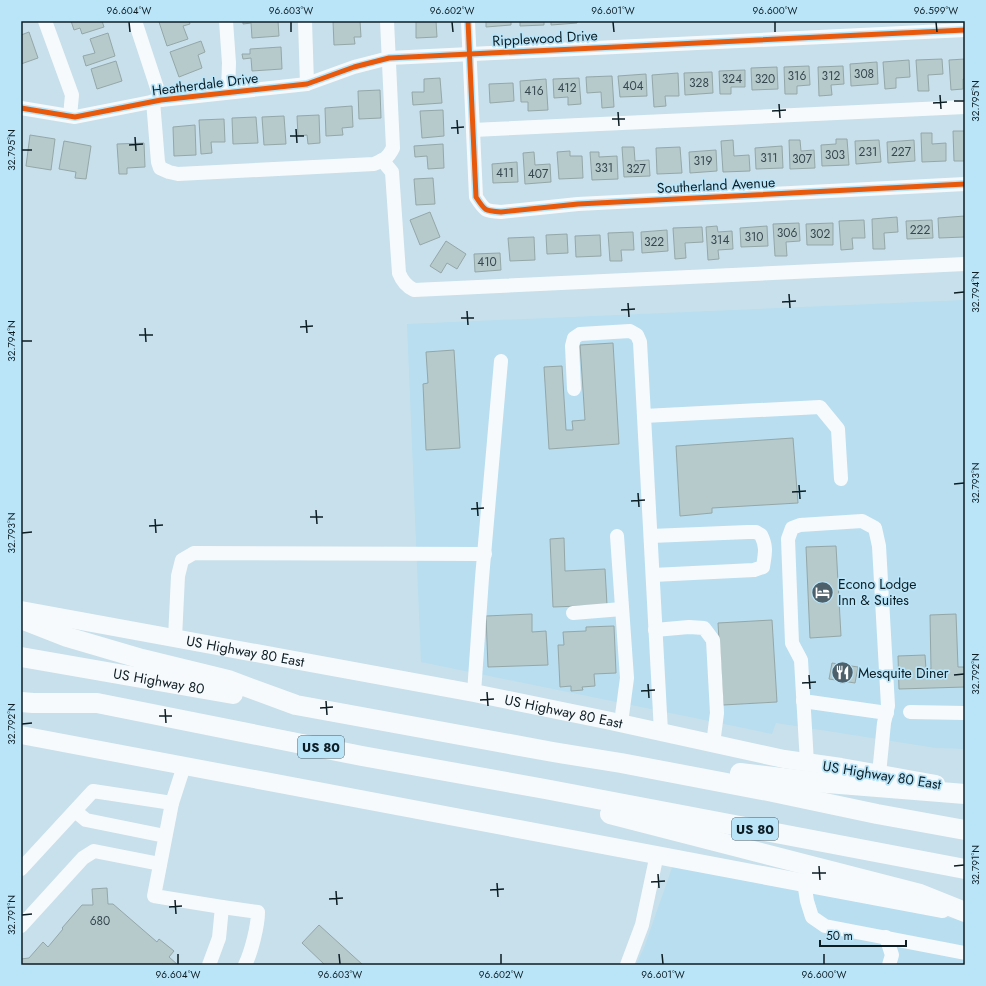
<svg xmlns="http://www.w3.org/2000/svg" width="986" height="986" viewBox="0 0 986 986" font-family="Jost,sans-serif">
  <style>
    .built { fill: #b8def0 }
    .building { fill: #b6c9cb; stroke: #94a7a8 }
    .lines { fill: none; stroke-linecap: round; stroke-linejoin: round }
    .minor { stroke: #f7fafc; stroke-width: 14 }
    .major { stroke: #f7fafc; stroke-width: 18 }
    .highway { stroke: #f7fafc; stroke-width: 20 }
    .cycleway-casing { stroke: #bae5f9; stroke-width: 8 }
    .cycleway { stroke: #e8590c; stroke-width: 5 }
    .ticks { fill: none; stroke: #0c1d24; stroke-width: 1.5 }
    .labels { text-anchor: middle; stroke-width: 3.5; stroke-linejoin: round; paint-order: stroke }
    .number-label { font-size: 12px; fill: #36484e }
    .shield { fill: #bae5f9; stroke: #405964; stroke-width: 1 }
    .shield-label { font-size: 13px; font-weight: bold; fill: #0c1d24 }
    .street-label { font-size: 14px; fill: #0c1d24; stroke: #bae5f9 }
    .poi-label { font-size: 14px; fill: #0c1d24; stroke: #bae5f9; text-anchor: start }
    .neatline { fill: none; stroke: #0c1d24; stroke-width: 1.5 }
    .ticks-label { font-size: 10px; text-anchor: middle; fill: #0c1d24 }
  </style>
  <rect width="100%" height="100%" fill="#c8e0eb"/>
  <g class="built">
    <path d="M 965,300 L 965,749 L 936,748 L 776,723 L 772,734 L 421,662 L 407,324 Z"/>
    <path d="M 673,865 L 965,921 L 965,965 L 636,965 L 644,948 Z"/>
  </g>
  <g class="building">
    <path d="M 71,21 L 102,21 L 104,27 L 82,34 L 80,28 L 74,30 Z"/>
    <path d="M 162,21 L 189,21 L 190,24 L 183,26 L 188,39 L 167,46 L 159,22 Z"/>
    <path d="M 243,21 L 278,21 L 279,36 L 252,38 L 251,23 L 243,24 Z"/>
    <path d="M 333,21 L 360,21 L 361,37 L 354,37 L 355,44 L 334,45 Z"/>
    <path d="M 416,21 L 436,21 L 437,37 L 416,38 Z"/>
    <path d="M 486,21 L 511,21 L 511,25 L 486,27 Z"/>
    <path d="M 520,21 L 544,21 L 544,25 L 520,26 Z"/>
    <path d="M 551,21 L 577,21 L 577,23 L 551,25 Z"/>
    <path d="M 29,32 L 38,58 L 21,64 L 21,35 Z"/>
    <path d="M 108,33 L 115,56 L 86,66 L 83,56 L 95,53 L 90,39 Z"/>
    <path d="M 201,41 L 205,52 L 198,55 L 202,68 L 179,77 L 170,52 Z"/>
    <path d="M 281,47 L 282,69 L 252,71 L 251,58 L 243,59 L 242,54 L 250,54 L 250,49 Z"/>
    <path d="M 942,59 L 943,74 L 928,75 L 929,91 L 918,91 L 916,60 Z"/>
    <path d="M 965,59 L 965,79 L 963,79 L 963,89 L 951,90 L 949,60 Z"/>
    <path d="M 909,60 L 910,77 L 896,78 L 896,88 L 885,89 L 883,62 Z"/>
    <path d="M 116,61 L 122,81 L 97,89 L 91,69 Z"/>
    <path d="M 877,62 L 878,84 L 851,86 L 850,64 Z"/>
    <path d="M 809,66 L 810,85 L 797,86 L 797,94 L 785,94 L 784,67 Z"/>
    <path d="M 843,66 L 844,84 L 831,85 L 832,95 L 819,96 L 818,67 Z"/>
    <path d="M 777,67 L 778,89 L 752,90 L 751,68 Z"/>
    <path d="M 745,70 L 745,87 L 731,87 L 731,94 L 720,94 L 719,71 Z"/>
    <path d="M 712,72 L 713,93 L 685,95 L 684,73 Z"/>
    <path d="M 678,73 L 679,96 L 665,96 L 666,106 L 654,107 L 652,75 Z"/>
    <path d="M 646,74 L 647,96 L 620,97 L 618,76 Z"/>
    <path d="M 612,76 L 614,107 L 602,108 L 601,92 L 587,93 L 586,77 Z"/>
    <path d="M 440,78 L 442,103 L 413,105 L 412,92 L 424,92 L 424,79 Z"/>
    <path d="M 579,78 L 581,104 L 568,105 L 568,97 L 554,98 L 553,79 Z"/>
    <path d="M 546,79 L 548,110 L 528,111 L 528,102 L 521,102 L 520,81 Z"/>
    <path d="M 513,83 L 514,101 L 490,103 L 489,84 Z"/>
    <path d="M 380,90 L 381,118 L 359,119 L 358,91 Z"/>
    <path d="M 352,106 L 353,127 L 342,128 L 343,135 L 326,136 L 325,108 Z"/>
    <path d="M 443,110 L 444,136 L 422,138 L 420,111 Z"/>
    <path d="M 319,115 L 320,143 L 308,144 L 307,135 L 298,136 L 297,116 Z"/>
    <path d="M 284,116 L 286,144 L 264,145 L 262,117 Z"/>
    <path d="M 256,117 L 258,143 L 233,144 L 232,118 Z"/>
    <path d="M 224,119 L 225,142 L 211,142 L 212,153 L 201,154 L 199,120 Z"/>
    <path d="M 195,125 L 196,155 L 174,156 L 173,127 Z"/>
    <path d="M 953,131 L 965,131 L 965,161 L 954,161 Z"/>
    <path d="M 921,133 L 932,133 L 932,144 L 946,143 L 946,161 L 922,162 Z"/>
    <path d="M 30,135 L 55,139 L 51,170 L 26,166 Z"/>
    <path d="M 836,139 L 847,139 L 849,165 L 822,166 L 821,145 L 836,144 Z"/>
    <path d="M 733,140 L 734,156 L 749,155 L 750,171 L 723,172 L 721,141 Z"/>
    <path d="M 789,140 L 800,140 L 801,151 L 814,150 L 815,168 L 790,169 Z"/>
    <path d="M 879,140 L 881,162 L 856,164 L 855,141 Z"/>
    <path d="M 914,140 L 915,161 L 888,163 L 887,142 Z"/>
    <path d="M 64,141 L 91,146 L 86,179 L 75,178 L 76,172 L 59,169 Z"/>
    <path d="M 144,143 L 145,167 L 127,168 L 127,174 L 119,174 L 117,144 Z"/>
    <path d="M 443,144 L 444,168 L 428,169 L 427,156 L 415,157 L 414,146 Z"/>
    <path d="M 782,146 L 783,168 L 756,169 L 755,148 Z"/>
    <path d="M 622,147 L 634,147 L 635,161 L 649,160 L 650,176 L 624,177 Z"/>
    <path d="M 680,147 L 682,173 L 657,174 L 656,148 Z"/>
    <path d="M 716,150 L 717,171 L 690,173 L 689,152 Z"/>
    <path d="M 570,151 L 570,156 L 582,156 L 583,178 L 559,179 L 557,152 Z"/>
    <path d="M 534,152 L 535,165 L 550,164 L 551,182 L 525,184 L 523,153 Z"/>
    <path d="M 590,152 L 599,152 L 599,157 L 617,156 L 618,179 L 592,180 Z"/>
    <path d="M 517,162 L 518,182 L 493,183 L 492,164 Z"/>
    <path d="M 433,178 L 435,204 L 416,205 L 414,179 Z"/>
    <path d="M 430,212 L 440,237 L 420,245 L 410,220 Z"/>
    <path d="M 965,216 L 965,237 L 939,238 L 938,218 Z"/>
    <path d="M 897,217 L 898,232 L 884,233 L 885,249 L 873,249 L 872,219 Z"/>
    <path d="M 864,220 L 865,238 L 852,238 L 853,249 L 841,250 L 839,221 Z"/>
    <path d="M 932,220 L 933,238 L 907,239 L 906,221 Z"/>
    <path d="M 799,223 L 800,241 L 786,242 L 787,256 L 775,256 L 773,224 Z"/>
    <path d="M 833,223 L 833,245 L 807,245 L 806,224 Z"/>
    <path d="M 717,226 L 718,232 L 732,231 L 733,249 L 718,250 L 719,259 L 708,260 L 706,227 Z"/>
    <path d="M 767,226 L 768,246 L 741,247 L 740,228 Z"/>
    <path d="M 702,227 L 703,242 L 685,243 L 686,258 L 675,259 L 673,228 Z"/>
    <path d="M 667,230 L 668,251 L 642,253 L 641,232 Z"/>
    <path d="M 633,232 L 634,250 L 621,250 L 622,261 L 610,261 L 608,233 Z"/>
    <path d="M 567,234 L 568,253 L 547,254 L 546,235 Z"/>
    <path d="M 600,235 L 601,256 L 576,257 L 575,236 Z"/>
    <path d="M 534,237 L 535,260 L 510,261 L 508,238 Z"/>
    <path d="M 446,241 L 466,254 L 457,269 L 447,263 L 441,273 L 430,266 Z"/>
    <path d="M 500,253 L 501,270 L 475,272 L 474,254 Z"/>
    <path d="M 613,343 L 619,444 L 549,449 L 544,367 L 562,366 L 566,430 L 573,430 L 572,421 L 585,420 L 580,345 Z"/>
    <path d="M 454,350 L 460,448 L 426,450 L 423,384 L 428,383 L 426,352 Z"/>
    <path d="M 793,438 L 798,503 L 712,508 L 712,513 L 680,516 L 676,446 Z"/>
    <path d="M 564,538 L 565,571 L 605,569 L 607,605 L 553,607 L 550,539 Z"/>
    <path d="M 836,546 L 841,636 L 810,638 L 806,547 Z"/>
    <path d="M 532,614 L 532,632 L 546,631 L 548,665 L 488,667 L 486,616 Z"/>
    <path d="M 956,614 L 958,667 L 965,667 L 965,687 L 899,689 L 898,656 L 925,655 L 926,669 L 931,669 L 930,615 Z"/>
    <path d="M 772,620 L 777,702 L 723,705 L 718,623 Z"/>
    <path d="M 614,626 L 616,673 L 594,674 L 595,686 L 582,687 L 583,690 L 571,691 L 571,686 L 560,687 L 558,645 L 564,645 L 563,632 L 586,631 L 586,627 Z"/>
    <path d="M 832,663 L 858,667 L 855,683 L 829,679 Z"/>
    <path d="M 107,888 L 108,904 L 113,904 L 157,942 L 159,939 L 174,951 L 169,957 L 178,965 L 164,965 L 162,964 L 161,965 L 21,965 L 21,959 L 29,958 L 43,942 L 48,947 L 63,929 L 62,928 L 82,905 L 93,905 L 92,889 Z"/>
    <path d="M 319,925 L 363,965 L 325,965 L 302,943 Z"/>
  </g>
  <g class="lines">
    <g class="minor">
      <path d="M 45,21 L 72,95 L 70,116"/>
      <path d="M 135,21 L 161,100"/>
      <path d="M 226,21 L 229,63 L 228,92"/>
      <path d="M 305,21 L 307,84"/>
      <path d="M 468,21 L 476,197 C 485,211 485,211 501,212 L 578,204 L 965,184"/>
      <path d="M 153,101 L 158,162 L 160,168 L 169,172 L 178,174 L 374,164 C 384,160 388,158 393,148 L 387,21"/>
      <path d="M 21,108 L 75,117 L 161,100 L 307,84 L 354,67 L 389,58 L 965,30"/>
      <path d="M 473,130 L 965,107"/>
      <path d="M 382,160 L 392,172 L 399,273 C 402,281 406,286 414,290 L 965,264"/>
      <path d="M 574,389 L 572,346 L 574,338 L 580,334 L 630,331 L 637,335 L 640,342 L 661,732"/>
      <path d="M 644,416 L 820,407 L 838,429 L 841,479"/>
      <path d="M 617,536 L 627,678 L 621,723"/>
      <path d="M 651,536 L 748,532 L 756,532 L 761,535 C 767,547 765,553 763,567 L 754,570 L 653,575"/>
      <path d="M 573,613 L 622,609"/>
      <path d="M 655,630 L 689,627 L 704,628 L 713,640 L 717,713 L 713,744"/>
      <path d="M 175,638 L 178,576 L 182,560 L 194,553 L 485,554"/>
      <path d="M 474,693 L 482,578 L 501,361"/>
      <path d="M 803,701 L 887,713"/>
      <path d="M 910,712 L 965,713"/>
      <path d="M 807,763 L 801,660 L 792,643 L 788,539 L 792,528 L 800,525 L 862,521 L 875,528 L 879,546 L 888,706 L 884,723 L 879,774"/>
      <path d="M 172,803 L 154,896 L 222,907 L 219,938 L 209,965"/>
      <path d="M 75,811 L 86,820 L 165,836"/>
      <path d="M 21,869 L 93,791 L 172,803 L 184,766"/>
      <path d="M 804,882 L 807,901 L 812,917 L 825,926 L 965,953"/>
      <path d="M 222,907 L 258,912 C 258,926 251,953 245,965"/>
      <path d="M 21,926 L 83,858 L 94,851 L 160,864"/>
      <path d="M 886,937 L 892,955 L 889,965"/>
      <path d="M 627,965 L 642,925 L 657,854"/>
    </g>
    <g class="major">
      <path id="s1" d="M 21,610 L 474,693 L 606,720 L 784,759 L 841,767 L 936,784"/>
      <path d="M 21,735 L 942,909"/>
    </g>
    <g class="highway">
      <path d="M 21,619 L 67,637 L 142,659 L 228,680 L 296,705 L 553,752 L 621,763 L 768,791 L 877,814 L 965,830"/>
      <path id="s2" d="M 21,657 L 233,694"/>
      <path d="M 21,702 L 33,703 L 97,703 L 362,756 L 545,789 L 965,869"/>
      <path d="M 740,773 L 815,782 L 965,794"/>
      <path d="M 610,814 L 920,894 L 965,912"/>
    </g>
    <defs>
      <g id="cycleway">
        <path d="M 468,21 L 476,197 C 485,211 485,211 501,212 L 578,204 L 965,184"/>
        <path d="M 21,108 L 75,117 L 161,100 L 307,84 L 354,67 L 389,58 L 965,30"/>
      </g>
    </defs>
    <use href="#cycleway" class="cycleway-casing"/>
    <use href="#cycleway" class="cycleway"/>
  </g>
  <path class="ticks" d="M 129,22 L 130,32M 291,22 L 291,32M 452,22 L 453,32M 613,22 L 614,32M 775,22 L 775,32M 936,22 L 937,32M 940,95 L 941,109M 954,101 L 964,101M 933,103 L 947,102M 779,104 L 780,118M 772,111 L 786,110M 618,112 L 619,126M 612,119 L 625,119M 457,120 L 458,134M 451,128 L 464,127M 296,129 L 297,143M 290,136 L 304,136M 135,137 L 136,151M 129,145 L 143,144M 22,150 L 32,150M 954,293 L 964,292M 789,294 L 790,308M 782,302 L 796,301M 628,303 L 629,317M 621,310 L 635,309M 467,311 L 468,325M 461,318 L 474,318M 306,320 L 307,333M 300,327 L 313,326M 145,328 L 146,342M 139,335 L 153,335M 22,341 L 32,341M 954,484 L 964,483M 799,485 L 800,499M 792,492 L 806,491M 638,493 L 639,507M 631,501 L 645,500M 477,502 L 478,516M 471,509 L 484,508M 316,510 L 317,524M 310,517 L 323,517M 155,519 L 156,533M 149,526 L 163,525M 22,533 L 32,532M 809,675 L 810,689M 954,675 L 964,674M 802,683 L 816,682M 648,684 L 649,698M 641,691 L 655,690M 487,692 L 488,706M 480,700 L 494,699M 326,701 L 327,715M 320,708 L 333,707M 165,709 L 166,723M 159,716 L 172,716M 22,724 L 32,723M 819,866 L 820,880M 954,866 L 964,865M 812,873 L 826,873M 658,874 L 659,888M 651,882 L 665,881M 497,883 L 498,897M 490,890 L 504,889M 336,891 L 337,905M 329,899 L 343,898M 175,900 L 176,914M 169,907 L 182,906M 22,915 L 32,914M 178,954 L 178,964M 339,954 L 340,964M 501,954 L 501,964M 662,954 L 663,964M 824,954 L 824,964"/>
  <defs>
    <symbol id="hotel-disc" viewBox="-11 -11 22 22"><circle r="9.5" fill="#4e616a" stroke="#bae5f9"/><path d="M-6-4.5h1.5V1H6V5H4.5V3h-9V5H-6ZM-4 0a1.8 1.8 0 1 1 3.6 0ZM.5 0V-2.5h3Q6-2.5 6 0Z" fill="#fff"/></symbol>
    <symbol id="restaurant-disc" viewBox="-11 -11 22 22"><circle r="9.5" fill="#4e616a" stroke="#bae5f9"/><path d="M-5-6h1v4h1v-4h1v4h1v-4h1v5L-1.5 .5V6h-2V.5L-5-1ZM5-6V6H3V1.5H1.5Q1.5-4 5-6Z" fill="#fff"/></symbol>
  </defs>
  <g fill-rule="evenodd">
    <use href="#hotel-disc" x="810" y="580" width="25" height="25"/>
    <use href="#restaurant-disc" x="830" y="660" width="25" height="25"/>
  </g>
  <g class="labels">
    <g class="number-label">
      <text x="864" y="78">308</text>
      <text x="797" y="80">316</text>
      <text x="831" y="80">312</text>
      <text x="732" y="83">324</text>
      <text x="765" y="83">320</text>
      <text x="699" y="87">328</text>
      <text x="633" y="90">404</text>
      <text x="567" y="92">412</text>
      <text x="534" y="95">416</text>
      <text x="868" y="156">231</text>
      <text x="901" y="156">227</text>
      <text x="835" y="159">303</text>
      <text x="769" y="162">311</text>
      <text x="802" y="163">307</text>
      <text x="703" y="165">319</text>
      <text x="604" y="172">331</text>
      <text x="636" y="173">327</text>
      <text x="505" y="177">411</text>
      <text x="538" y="178">407</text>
      <text x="920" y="234">222</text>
      <text x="787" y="237">306</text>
      <text x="820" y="238">302</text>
      <text x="754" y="241">310</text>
      <text x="720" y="244">314</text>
      <text x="654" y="246">322</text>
      <text x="487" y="266">410</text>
      <text x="100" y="925">680</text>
    </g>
    <g class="shield">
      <rect x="298" y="736" width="46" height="22" rx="3"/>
      <rect x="732" y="818" width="46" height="22" rx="3"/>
    </g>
    <g class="shield-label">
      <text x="321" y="752">US 80</text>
      <text x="755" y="834">US 80</text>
    </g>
    <g class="street-label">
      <text transform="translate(545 38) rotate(-3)" y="5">Ripplewood Drive</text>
      <text transform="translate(205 84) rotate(-7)" y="5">Heatherdale Drive</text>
      <text transform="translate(716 185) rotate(-3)" y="5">Southerland Avenue</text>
      <text dy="5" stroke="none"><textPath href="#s1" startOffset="228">US Highway 80 East</textPath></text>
      <text dy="5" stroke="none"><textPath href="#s2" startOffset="140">US Highway 80</textPath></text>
      <text dy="5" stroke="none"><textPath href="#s1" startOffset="552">US Highway 80 East</textPath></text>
      <text transform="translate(882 775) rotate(9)" y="5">US Highway 80 East</text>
    </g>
    <g class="poi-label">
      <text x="838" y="589">Econo Lodge<tspan x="838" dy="16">Inn &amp; Suites</tspan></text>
      <text x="858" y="678">Mesquite Diner</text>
    </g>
  </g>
  <rect width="986" height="986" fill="none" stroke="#bae5f9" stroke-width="44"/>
  <path d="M820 940v6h86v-6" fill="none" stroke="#0c1d24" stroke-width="2"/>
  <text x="826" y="940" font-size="12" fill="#0c1d24" stroke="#bae5f9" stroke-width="3" paint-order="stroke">50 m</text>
  <rect x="22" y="22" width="942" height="942" class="neatline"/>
  <g class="ticks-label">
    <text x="129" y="14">96.604°W</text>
    <text x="291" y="14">96.603°W</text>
    <text x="452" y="14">96.602°W</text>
    <text x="613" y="14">96.601°W</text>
    <text x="775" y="14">96.600°W</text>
    <text x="936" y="14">96.599°W</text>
    <text transform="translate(975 101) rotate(-90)" y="4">32.795°N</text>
    <text transform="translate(11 150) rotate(-90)" y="4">32.795°N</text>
    <text transform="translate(975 292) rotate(-90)" y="4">32.794°N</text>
    <text transform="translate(11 341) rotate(-90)" y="4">32.794°N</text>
    <text transform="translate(975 483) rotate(-90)" y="4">32.793°N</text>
    <text transform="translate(11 533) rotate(-90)" y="4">32.793°N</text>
    <text transform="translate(975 674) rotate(-90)" y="4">32.792°N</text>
    <text transform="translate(11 724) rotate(-90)" y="4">32.792°N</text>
    <text transform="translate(975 865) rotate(-90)" y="4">32.791°N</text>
    <text transform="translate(11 915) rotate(-90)" y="4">32.791°N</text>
    <text x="178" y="978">96.604°W</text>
    <text x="340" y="978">96.603°W</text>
    <text x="501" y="978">96.602°W</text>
    <text x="663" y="978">96.601°W</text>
    <text x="824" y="978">96.600°W</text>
  </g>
</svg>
